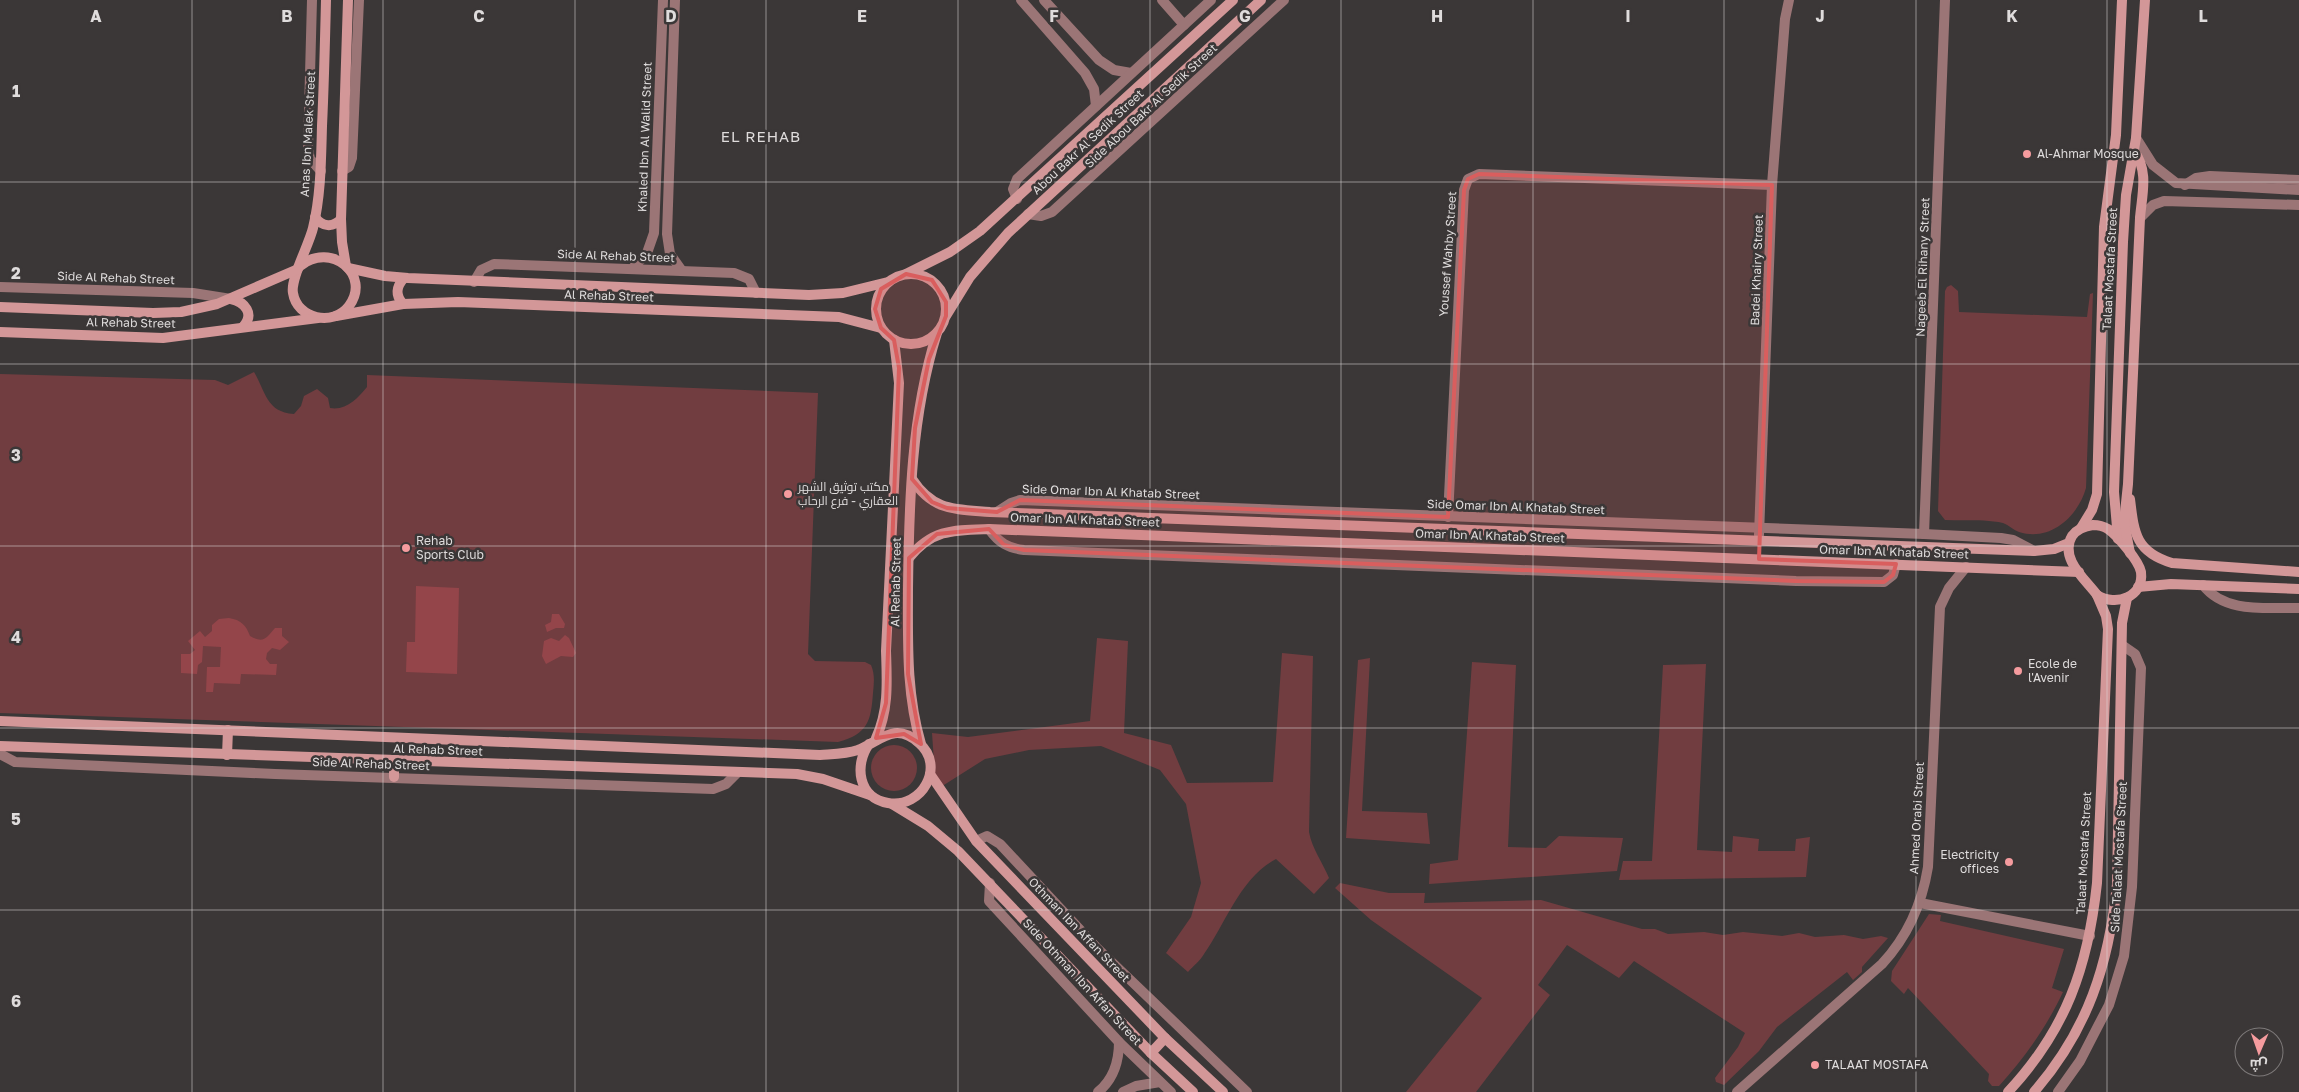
<svg xmlns="http://www.w3.org/2000/svg" width="2299" height="1092" viewBox="0 0 2299 1092" font-family="'Golos Text',Cairo,sans-serif">
  <style>
    .green { fill: #713d40 }
    .water { fill: #94454a }
    .lines { fill: none; stroke-linecap: round; stroke-linejoin: round }
    .street { stroke: #9b7576; stroke-width: 10 }
    .secondary { stroke: #d39798; stroke-width: 10 }
    .marked { fill: #d95e5e; fill-opacity: 0.2; stroke: #d95e5e; stroke-width: 4; stroke-linejoin: round }
    .grid { fill: none; stroke: #dfdcdc; stroke-width: 1; stroke-opacity: 0.55 }
    .poi-dot { fill: #f59b9e; stroke: #3b3737; stroke-width: 2 }
    .labels { text-anchor: middle; stroke-width: 5; stroke-linejoin: round; paint-order: stroke }
    .street-label { font-size: 12px; fill: #dfdcdc; stroke: #3b3737 }
    .poi-label { font-size: 12px; fill: #dfdcdc; stroke: #3b3737; text-anchor: start }
    .quarter-label { font-size: 15px; letter-spacing: 1px; fill: #dfdcdc; stroke: #3b3737 }
    .grid-label { font-size: 16px; text-anchor: middle; font-weight: bold; fill: #dfdcdc; stroke: #3b3737; stroke-width: 5; stroke-linejoin: round; paint-order: stroke }
  </style>
  <rect width="100%" height="100%" fill="#3b3737"/>
  <g class="green">
    <path d="M 1951,285 L 1958,291 L 1959,312 L 2087,317 L 2090,294 L 2093,293 L 2086,488 C 2078,516 2051,542 2019,532 C 2013,530 2009,525 2003,523 C 1985,519 1963,521 1945,520 L 1938,511 L 1945,291 L 1947,287 Z"/>
    <path d="M 254,372 C 266,392 266,412 294,414 L 301,406 L 304,396 L 317,389 L 328,398 L 330,408 C 346,411 358,398 367,387 L 367,375 L 818,393 L 808,654 L 815,661 L 865,662 L 871,665 C 875,674 874,683 873,693 C 871,721 868,734 838,742 L 0,713 L 0,374 L 215,380 L 228,385 Z"/>
    <path d="M 1097,638 L 1128,641 L 1124,733 L 1171,745 L 1187,783 L 1273,782 L 1282,653 L 1313,656 L 1309,832 C 1312,849 1323,863 1329,878 L 1314,894 L 1276,859 C 1240,878 1226,923 1204,954 C 1200,961 1193,966 1188,972 L 1166,953 L 1191,917 L 1201,883 L 1186,804 L 1160,770 L 1101,746 L 1029,750 L 985,759 L 936,790 L 932,733 L 968,737 L 1090,721 Z"/>
    <path d="M 1370,658 L 1362,811 L 1427,813 L 1430,844 L 1346,838 L 1358,660 Z"/>
    <path d="M 1472,662 L 1516,665 L 1508,847 L 1546,848 L 1559,836 L 1623,838 L 1617,871 L 1429,884 L 1430,864 L 1458,860 Z"/>
    <path d="M 1706,664 L 1697,850 L 1732,852 L 1733,836 L 1759,839 L 1758,851 L 1795,851 L 1796,839 L 1810,837 L 1806,877 L 1619,880 L 1623,861 L 1652,861 L 1663,665 Z"/>
    <circle cx="894" cy="768" r="23"/>
    <path d="M 1340,883 L 1389,893 L 1425,893 L 1424,903 L 1541,900 L 1642,929 L 1655,929 L 1668,934 L 1704,932 L 1723,935 L 1743,932 L 1782,936 L 1799,933 L 1815,937 L 1844,935 L 1863,939 L 1881,936 L 1888,938 L 1862,967 L 1862,972 L 1853,980 L 1847,972 L 1777,1027 L 1759,1051 L 1724,1085 L 1716,1082 L 1715,1078 L 1738,1047 L 1745,1033 L 1634,961 L 1619,978 L 1567,945 L 1538,985 L 1550,995 L 1476,1092 L 1406,1092 L 1482,998 L 1371,920 L 1335,888 Z"/>
    <path d="M 1929,914 L 1941,915 L 1940,921 L 2064,949 L 2052,988 L 2063,992 C 2046,1028 2025,1057 1999,1086 L 1992,1086 L 1988,1081 L 1989,1074 L 1908,988 L 1904,994 L 1891,981 L 1892,971 Z"/>
  </g>
  <g class="water">
    <path d="M 416,586 L 459,588 L 457,674 L 406,672 L 407,642 L 415,642 Z"/>
    <path d="M 552,614 L 559,614 L 565,624 L 564,628 L 556,628 L 547,632 L 545,625 L 551,622 Z"/>
    <path d="M 229,618 C 241,620 246,625 250,636 C 264,644 266,638 275,628 L 282,628 L 282,636 L 289,642 L 280,650 L 272,648 L 267,653 L 266,659 L 270,664 L 277,664 L 276,675 L 241,674 L 240,684 L 214,683 L 213,692 L 206,692 L 207,667 L 220,667 L 221,647 L 203,646 L 202,662 L 198,665 L 197,674 L 181,673 L 181,654 L 190,654 L 195,650 L 188,641 L 200,631 L 205,637 L 212,631 L 212,625 L 219,619 Z"/>
    <path d="M 565,635 L 569,638 L 576,653 L 573,657 L 561,656 L 546,664 L 542,656 L 544,641 L 551,638 L 559,641 Z"/>
  </g>
  <g class="lines">
    <g class="street">
      <path d="M 312,0 L 308,149 L 310,159 L 321,171"/>
      <path d="M 675,0 L 667,234 L 670,254 L 682,271"/>
      <path d="M 1021,0 L 1085,73 L 1094,89 L 1096,106"/>
      <path d="M 1044,0 L 1099,60 L 1114,70 L 1131,73"/>
      <path d="M 1162,0 L 1184,25"/>
      <path d="M 2136,138 L 2153,165 L 2176,183 L 2299,190"/>
      <path d="M 342,171 L 349,167 L 352,158 L 359,0"/>
      <path d="M 2185,185 L 2196,178 L 2210,176 L 2299,180"/>
      <path d="M 1017,199 L 1013,189 L 1017,179 L 1211,0"/>
      <path d="M 1028,214 L 1041,216 L 1052,212 L 1284,0"/>
      <path d="M 2140,218 L 2153,205 L 2164,201 L 2299,205"/>
      <path d="M 632,269 L 647,253 L 654,233 L 663,0"/>
      <path d="M 474,282 L 481,270 L 494,264 L 734,273 L 749,279 L 756,293"/>
      <path d="M 0,287 L 193,293 L 231,299"/>
      <path d="M 997,512 L 1011,503 L 1020,500 L 1924,534 L 2001,538 L 2013,540 L 2034,551"/>
      <path d="M 1448,517 L 1464,190 L 1468,179 L 1479,174 L 1772,185"/>
      <path d="M 989,529 C 999,543 1008,548 1024,550 L 1796,581 L 1884,582 L 1893,575 L 1896,564"/>
      <path d="M 1924,534 L 1945,0"/>
      <path d="M 1759,535 L 1772,185 L 1785,19 L 1789,0"/>
      <path d="M 2203,585 C 2225,614 2267,607 2299,608"/>
      <path d="M 0,754 L 15,762 L 275,774 L 713,789 L 726,784 L 737,773"/>
      <path d="M 976,841 L 987,836 L 1000,844 L 1096,947 L 1247,1092"/>
      <path d="M 990,883 L 989,901 L 1119,1042 L 1171,1092"/>
      <path d="M 1920,903 L 2090,936"/>
      <path d="M 1098,1092 C 1114,1079 1119,1062 1119,1042"/>
      <path d="M 1123,1092 L 1136,1086 L 1160,1082"/>
      <path d="M 1737,1092 L 1882,964 C 1908,936 1922,904 1928,867 L 1940,607 L 1949,588 L 1966,567"/>
      <path d="M 2058,1092 L 2080,1061 L 2097,1028 L 2109,1005 L 2124,956 L 2132,887 L 2141,668 L 2135,654 L 2122,645"/>
    </g>
    <g class="secondary">
      <path d="M 315,217 C 322,227 333,228 341,219"/>
      <path d="M 300,266 C 331,241 372,275 349,306 C 333,327 297,319 293,293 C 290,279 309,245 313,228 C 321,195 321,160 322,126 C 324,84 325,42 326,0"/>
      <path d="M 346,266 L 342,242 L 341,219 L 348,0"/>
      <path d="M 348,268 L 385,276 L 408,278 L 809,295 L 843,293 L 888,282"/>
      <circle cx="911" cy="309" r="35"/>
      <path d="M 906,274 L 950,252 L 980,231 L 1233,0"/>
      <path d="M 231,299 C 245,302 255,314 243,327"/>
      <path d="M 403,304 C 395,295 396,287 404,278"/>
      <path d="M 0,307 L 153,313 L 181,312 L 217,304 L 298,269"/>
      <path d="M 336,316 L 403,304 L 458,302 L 839,317 L 881,328"/>
      <path d="M 946,316 L 970,277 L 1008,233 L 1261,0"/>
      <path d="M 0,332 L 163,338 L 318,318"/>
      <path d="M 912,479 C 933,511 954,509 990,512 L 2034,551 L 2054,549 L 2069,543"/>
      <path d="M 2130,499 C 2134,532 2135,552 2172,563 L 2299,572"/>
      <path d="M 2093,525 C 2098,525 2103,526 2108,529 C 2117,535 2139,561 2141,572 C 2144,597 2116,607 2097,595 C 2085,579 2059,558 2072,536 C 2077,529 2085,526 2093,525 Z"/>
      <path d="M 2081,528 L 2092,510 L 2097,494 L 2104,227 L 2116,135 L 2122,0"/>
      <path d="M 2118,539 L 2114,492 L 2123,242 L 2126,195 L 2136,138 L 2145,0"/>
      <path d="M 2130,553 L 2124,522 L 2128,484 L 2140,218 C 2142,194 2149,171 2134,151"/>
      <path d="M 909,558 C 932,529 954,530 989,529 L 2079,572"/>
      <path d="M 2138,587 L 2171,584 L 2299,589"/>
      <path d="M 0,721 L 820,755 C 833,754 846,754 858,750 C 880,741 895,721 919,743 C 946,766 922,809 888,803 C 858,798 854,765 869,744"/>
      <path d="M 876,738 C 889,710 887,681 886,651 L 899,383 L 894,340"/>
      <path d="M 921,744 C 906,693 908,642 908,589 C 909,503 911,416 937,333"/>
      <path d="M 0,746 L 797,774 L 823,779 L 870,795"/>
      <path d="M 227,755 L 228,730"/>
      <path d="M 930,774 L 976,841 L 1165,1038 L 1223,1092"/>
      <path d="M 394,777 L 394,761"/>
      <path d="M 892,804 L 928,826 L 958,851 L 1151,1053 L 1193,1092"/>
      <path d="M 1151,1053 L 1165,1038"/>
      <path d="M 2008,1092 C 2066,1030 2088,967 2097,883 L 2108,629 L 2106,616 L 2097,595"/>
      <path d="M 2034,1092 C 2088,1030 2109,964 2117,884 L 2122,623 L 2127,598"/>
    </g>
  </g>
  <path class="marked" d="M 1479,174 L 1772,185 L 1759,559 L 1896,564 L 1893,575 L 1884,582 L 1796,581 L 1024,550 L 1004,545 L 989,529 L 937,534 L 909,558 L 908,674 L 921,744 L 904,734 L 876,738 L 886,703 L 899,368 L 894,340 L 881,328 L 875,309 L 881,289 L 906,274 L 932,280 L 946,302 L 946,316 L 929,359 L 915,428 L 912,479 L 932,502 L 947,508 L 997,512 L 1020,500 L 1448,517 L 1464,190 L 1468,179 Z"/>
  <path class="grid" d="M 192,0 L 192,1092M 383,0 L 383,1092M 575,0 L 575,1092M 766,0 L 766,1092M 958,0 L 958,1092M 1150,0 L 1150,1092M 1341,0 L 1341,1092M 1533,0 L 1533,1092M 1724,0 L 1724,1092M 1916,0 L 1916,1092M 2107,0 L 2107,1092M 0,182 L 2299,182M 0,364 L 2299,364M 0,546 L 2299,546M 0,728 L 2299,728M 0,910 L 2299,910"/>
  <g class="poi-dot">
    <circle cx="2027" cy="154" r="5"/>
    <circle cx="788" cy="494" r="5"/>
    <circle cx="406" cy="548" r="5"/>
    <circle cx="2018" cy="671" r="5"/>
    <circle cx="2009" cy="862" r="5"/>
    <circle cx="1815" cy="1065" r="5"/>
  </g>
  <g class="labels">
    <g class="street-label">
      <text transform="translate(1151 106) rotate(-43)" y="4">Side Abou Bakr Al Sedik Street</text>
      <text transform="translate(308 134) rotate(-87)" y="4">Anas Ibn Malek Street</text>
      <text transform="translate(645 137) rotate(-88)" y="4">Khaled Ibn Al Walid Street</text>
      <text transform="translate(1088 142) rotate(-43)" y="4">Abou Bakr Al Sedik Street</text>
      <text transform="translate(1448 254) rotate(-86)" y="4">Youssef Wahby Street</text>
      <text transform="translate(616 256) rotate(2)" y="4">Side Al Rehab Street</text>
      <text transform="translate(1923 267) rotate(-88)" y="4">Nageeb El Rihany Street</text>
      <text transform="translate(2110 269) rotate(-87)" y="4">Talaat Mostafa Street</text>
      <text transform="translate(1757 270) rotate(-88)" y="4">Badei Khairy Street</text>
      <text transform="translate(116 278) rotate(2)" y="4">Side Al Rehab Street</text>
      <text transform="translate(609 296) rotate(2)" y="4">Al Rehab Street</text>
      <text transform="translate(131 323) rotate(1)" y="4">Al Rehab Street</text>
      <text transform="translate(1111 492) rotate(2)" y="4">Side Omar Ibn Al Khatab Street</text>
      <text transform="translate(1516 507) rotate(2)" y="4">Side Omar Ibn Al Khatab Street</text>
      <text transform="translate(1085 520) rotate(2)" y="4">Omar Ibn Al Khatab Street</text>
      <text transform="translate(1490 536) rotate(2)" y="4">Omar Ibn Al Khatab Street</text>
      <text transform="translate(1894 552) rotate(2)" y="4">Omar Ibn Al Khatab Street</text>
      <text transform="translate(896 582) rotate(-89)" y="4">Al Rehab Street</text>
      <text transform="translate(438 750) rotate(2)" y="4">Al Rehab Street</text>
      <text transform="translate(371 764) rotate(2)" y="4">Side Al Rehab Street</text>
      <text transform="translate(1917 818) rotate(-87)" y="4">Ahmed Orabi Street</text>
      <text transform="translate(2084 853) rotate(-87)" y="4">Talaat Mostafa Street</text>
      <text transform="translate(2119 857) rotate(-87)" y="4">Side Talaat Mostafa Street</text>
      <text transform="translate(1079 930) rotate(46)" y="4">Othman Ibn Affan Street</text>
      <text transform="translate(1082 982) rotate(47)" y="4">Side Othman Ibn Affan Street</text>
    </g>
    <g class="poi-label">
      <text x="2037" y="158">Al-Ahmar Mosque</text>
      <text x="798" y="491">مكتب توثيق الشهر<tspan x="798" dy="14">العقاري - فرع الرحاب</tspan></text>
      <text x="416" y="545">Rehab<tspan x="416" dy="14">Sports Club</tspan></text>
      <text x="2028" y="668">Ecole de<tspan x="2028" dy="14">l'Avenir</tspan></text>
      <text x="1999" y="859" text-anchor="end">Electricity<tspan x="1999" dy="14">offices</tspan></text>
      <text x="1825" y="1069">TALAAT MOSTAFA</text>
    </g>
    <g class="quarter-label">
      <text x="761" y="142">EL REHAB</text>
    </g>
  </g>
  <g class="grid-label">
    <text x="96" y="22">A</text>
    <text x="287" y="22">B</text>
    <text x="479" y="22">C</text>
    <text x="671" y="22">D</text>
    <text x="862" y="22">E</text>
    <text x="1054" y="22">F</text>
    <text x="1245" y="22">G</text>
    <text x="1437" y="22">H</text>
    <text x="1628" y="22">I</text>
    <text x="1820" y="22">J</text>
    <text x="2012" y="22">K</text>
    <text x="2203" y="22">L</text>
    <text x="16" y="97">1</text>
    <text x="16" y="279">2</text>
    <text x="16" y="461">3</text>
    <text x="16" y="643">4</text>
    <text x="16" y="825">5</text>
    <text x="16" y="1007">6</text>
  </g>
  <g transform="translate(2259 1052) rotate(182)"><circle r="24" fill="#3b3737" stroke="#7d7979"/>
  <path d="M0-4L9 19L0 12L-9 19Z" fill="#f59b9e"/>
  <text y="-8" font-size="14" font-weight="bold" text-anchor="middle" fill="#dfdcdc">ش</text>
  </g>
</svg>
